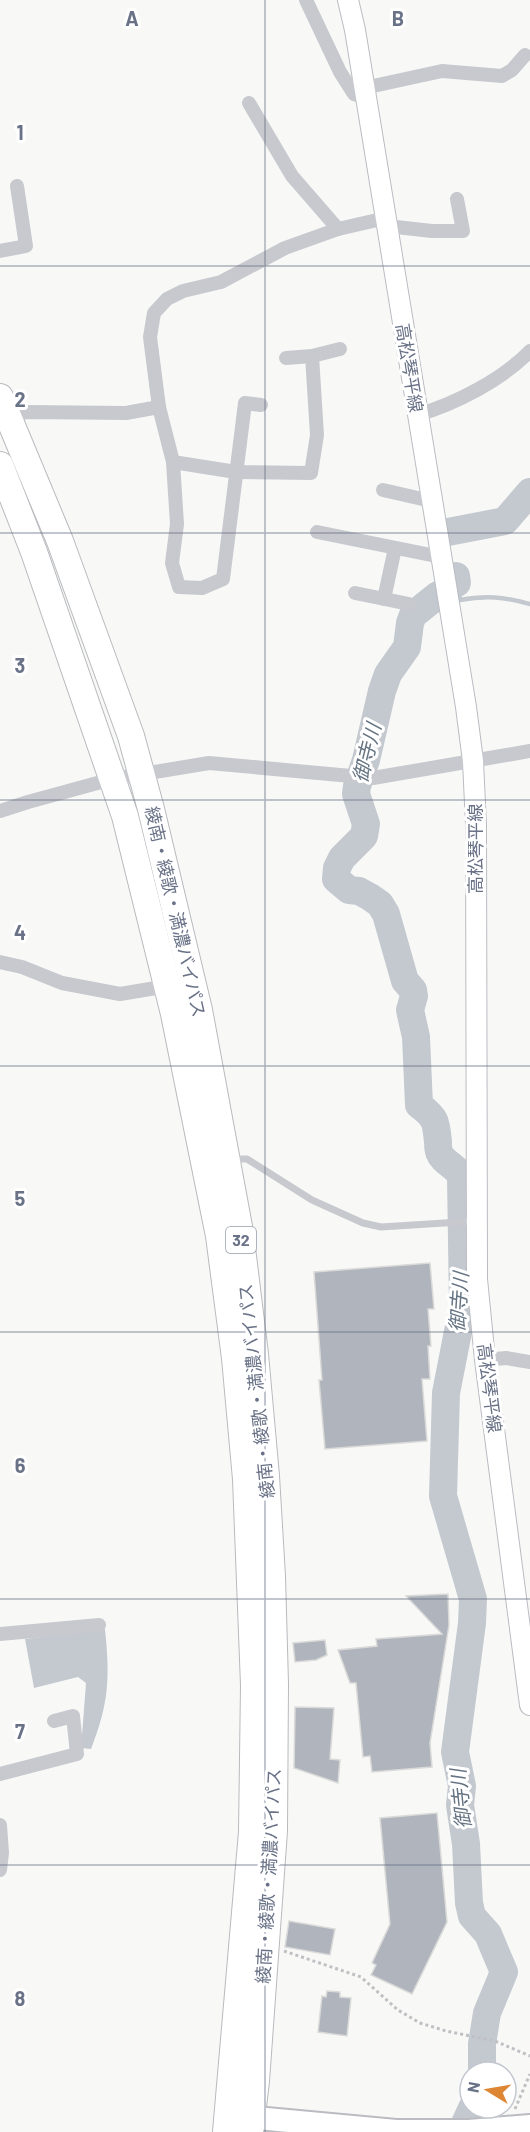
<svg xmlns="http://www.w3.org/2000/svg" width="530" height="2132" viewBox="0 0 530 2132" font-family="Barlow,'Noto Sans JP',sans-serif">
  <style>
    .water { fill: #c4c9d0 }
    .lines { fill: none; stroke-linecap: round; stroke-linejoin: round }
    .stream { stroke: #c4c9d0; stroke-width: 4.5 }
    .river { stroke: #c4c9d0; stroke-width: 28 }
    .building { fill: #b0b4bd; stroke: #dadbd9; stroke-width: 1.5 }
    .secondary-casing { stroke: #babcc2; stroke-width: 22 }
    .primary-casing { stroke: #babcc2; stroke-width: 26 }
    .highway-casing { stroke: #b8babe; stroke-width: 28 }
    .path { stroke: #bfc0c3; stroke-width: 3; stroke-dasharray: 3 3; stroke-linecap: butt }
    .lane { stroke: #c7c9ce; stroke-width: 7 }
    .street { stroke: #c7c9ce; stroke-width: 14 }
    .secondary { stroke: #fff; stroke-width: 20 }
    .primary { stroke: #fff; stroke-width: 22 }
    .highway { stroke: #fff; stroke-width: 26 }
    .grid { fill: none; stroke: #697287; stroke-width: 1.5; stroke-opacity: 0.55 }
    .labels { text-anchor: middle; stroke-width: 6; stroke-linejoin: round; paint-order: stroke }
    .shield { fill: #fff; stroke: #969cab; stroke-width: 1.5 }
    .shield-label { font-size: 16px; font-weight: bold; fill: #697287 }
    .street-label { font-size: 18px; fill: #697287; stroke: #fff }
    .water-label { font-size: 20px; font-style: italic; fill: #657382; stroke: #fff }
    .grid-label { font-size: 20px; text-anchor: middle; font-weight: bold; fill: #697287; stroke: #fff; stroke-width: 6; stroke-linejoin: round; paint-order: stroke }
  </style>
  <rect width="100%" height="100%" fill="#f8f9f7"/>
  <path class="water" d="M 105,1629 C 110,1678 109,1703 91,1749 L 81,1748 L 86,1683 L 78,1677 L 34,1688 L 25,1639 Z"/>
  <g class="lines">
    <path class="stream" d="M 457,583 L 460,600 C 487,595 504,597 530,604"/>
    <g class="river">
      <path d="M 448,532 L 505,521 L 530,492"/>
      <path d="M 455,584 L 457,583 L 456,576"/>
      <path d="M 438,595 L 413,615 L 410,623 L 407,647 L 388,674 L 382,691 L 366,760 L 357,786 L 356,794 L 366,824 L 364,836 L 342,858 L 337,868 L 336,879 L 349,890 L 359,891 L 370,897 L 380,904 L 386,914 L 405,981 L 413,990 L 414,996 L 410,1010 L 416,1037 L 419,1105 C 436,1118 436,1121 438,1142 C 438,1143 438,1151 439,1152 C 443,1163 457,1166 461,1177 L 463,1306 L 446,1393 L 443,1496 L 473,1599 L 472,1623 L 455,1752 L 462,1786 L 460,1805 L 466,1844 L 469,1903 L 472,1916 L 488,1934 L 504,1972 L 487,2013 L 482,2044 L 482,2072"/>
      <path d="M 461,2132 L 472,2108"/>
    </g>
  </g>
  <g class="building">
    <path d="M 430,1263 L 434,1309 L 428,1309 L 431,1346 L 428,1346 L 430,1379 L 422,1379 L 427,1441 L 325,1449 L 319,1380 L 322,1380 L 314,1272 Z"/>
    <path d="M 448,1594 L 449,1625 L 430,1743 L 432,1767 L 372,1772 L 370,1756 L 363,1757 L 356,1683 L 350,1683 L 338,1650 L 377,1646 L 376,1639 L 442,1634 L 406,1596 Z"/>
    <path d="M 325,1640 L 327,1655 L 316,1660 L 295,1662 L 293,1643 Z"/>
    <path d="M 295,1707 L 334,1708 L 330,1759 L 340,1760 L 338,1783 L 294,1768 Z"/>
    <path d="M 437,1813 L 447,1922 L 412,1994 L 371,1975 L 376,1965 L 372,1963 L 390,1924 L 380,1818 Z"/>
    <path d="M 289,1921 L 335,1929 L 330,1955 L 285,1947 Z"/>
    <path d="M 327,1991 L 340,1992 L 340,1997 L 351,1998 L 347,2036 L 318,2032 L 322,1996 L 326,1997 Z"/>
  </g>
  <g class="lines">
    <defs>
      <path id="secondary" d="M 348,0 L 355,30 L 466,707 L 473,761 L 476,825 L 477,1279 L 485,1360 L 530,1705"/>
      <path id="primary" d="M 235,2116 L 396,2131 L 469,2131 L 530,2126"/>
      <g id="highway">
        <path d="M 0,397 L 60,541 L 131,736 L 151,809 L 199,1010 L 240,1232 L 255,1354 L 266,1476 L 272,1576 L 275,1684 L 274,1831 L 256,2081 L 250,2132"/>
        <path d="M 0,465 L 34,552 L 125,816 L 174,1014 L 219,1236 L 235,1358 L 246,1479 L 254,1685 L 252,1832 L 226,2132"/>
      </g>
    </defs>
    <use href="#secondary" class="secondary-casing"/>
    <use href="#primary" class="primary-casing"/>
    <use href="#highway" class="highway-casing"/>
    <g class="path">
      <path d="M 284,1951 L 361,1977 L 398,2010 L 420,2023 L 446,2031 L 495,2041 L 530,2056"/>
      <path d="M 515,2109 L 530,2074"/>
    </g>
    <path class="lane" d="M 231,1159 L 247,1159 L 312,1200 L 363,1223 L 381,1227 L 476,1221"/>
    <g class="street">
      <path d="M 306,0 L 340,72 L 354,94 L 366,98"/>
      <path d="M 364,88 L 442,71 L 502,76 L 512,70 L 525,55"/>
      <path d="M 249,103 L 292,176 L 338,229"/>
      <path d="M 387,226 L 432,231 L 463,231 L 457,199"/>
      <path d="M 0,251 L 26,246 L 17,186"/>
      <path d="M 286,358 L 312,356 L 340,349"/>
      <path d="M 261,405 L 245,403 L 223,579 L 202,588 L 179,587 L 172,563 L 177,524 L 173,462 L 159,407 L 150,337 L 154,313 L 167,299 L 183,291 L 221,282 L 285,248 L 338,229 L 386,218"/>
      <path d="M 417,415 C 455,404 502,380 530,351"/>
      <path d="M 3,418 L 27,412 L 126,413 L 159,407"/>
      <path d="M 173,462 L 236,472 L 311,473 L 317,435 L 312,356"/>
      <path d="M 383,490 L 431,501"/>
      <path d="M 317,532 L 441,557"/>
      <path d="M 355,593 L 409,604"/>
      <path d="M 384,599 L 395,548"/>
      <path d="M 0,811 L 28,802 L 112,779 L 209,763 L 373,778 L 530,751"/>
      <path d="M 0,962 L 22,967 L 62,983 L 120,994 L 168,986"/>
      <path d="M 485,1360 L 506,1358 L 530,1362"/>
      <path d="M 0,1634 L 99,1625"/>
      <path d="M 0,1774 L 77,1754 L 73,1716 L 54,1721"/>
      <path d="M 0,1825 L 2,1853 L 0,1870"/>
    </g>
    <use href="#secondary" class="secondary"/>
    <use href="#primary" class="primary"/>
    <use href="#highway" class="highway"/>
  </g>
  <path class="grid" d="M 265,0 L 265,2132M 0,266 L 530,266M 0,533 L 530,533M 0,800 L 530,800M 0,1066 L 530,1066M 0,1332 L 530,1332M 0,1599 L 530,1599M 0,1865 L 530,1865"/>
  <g class="labels">
    <rect class="shield" x="226" y="1227" width="30" height="26" rx="4.5"/>
    <g class="shield-label">
      <text x="241" y="1246">32</text>
    </g>
    <g class="street-label">
      <text transform="translate(409 368) rotate(81)" y="6">高松琴平線</text>
      <text transform="translate(476 849) rotate(-90)" y="6">高松琴平線</text>
      <text transform="translate(175 912) rotate(77)" y="6">綾南・綾歌・満濃バイパス</text>
      <text transform="translate(489 1388) rotate(83)" y="6">高松琴平線</text>
      <text transform="translate(257 1391) rotate(-96)" y="6">綾南・綾歌・満濃バイパス</text>
      <text transform="translate(269 1876) rotate(-87)" y="6">綾南・綾歌・満濃バイパス</text>
    </g>
    <g class="water-label">
      <text transform="translate(367 753) rotate(-76)" y="7">御寺川</text>
      <text transform="translate(459 1302) rotate(-86)" y="7">御寺川</text>
      <text transform="translate(461 1799) rotate(-96)" y="7">御寺川</text>
    </g>
  </g>
  <g class="grid-label">
    <text x="132" y="26">A</text>
    <text x="398" y="26">B</text>
    <text x="20" y="140">1</text>
    <text x="20" y="407">2</text>
    <text x="20" y="673">3</text>
    <text x="20" y="940">4</text>
    <text x="20" y="1206">5</text>
    <text x="20" y="1473">6</text>
    <text x="20" y="1739">7</text>
    <text x="20" y="2006">8</text>
  </g>
  <g transform="translate(488 2090) rotate(281)"><circle r="28" fill="#ffffff" stroke="#c3c7cf" stroke-width="1.5"/>
  <path d="M0-4.5L10 22L0 15L-10 22Z" fill="#dd8633"/>
  <text y="-9" font-size="16" font-weight="bold" text-anchor="middle" fill="#697287">N</text>
  </g>
</svg>
